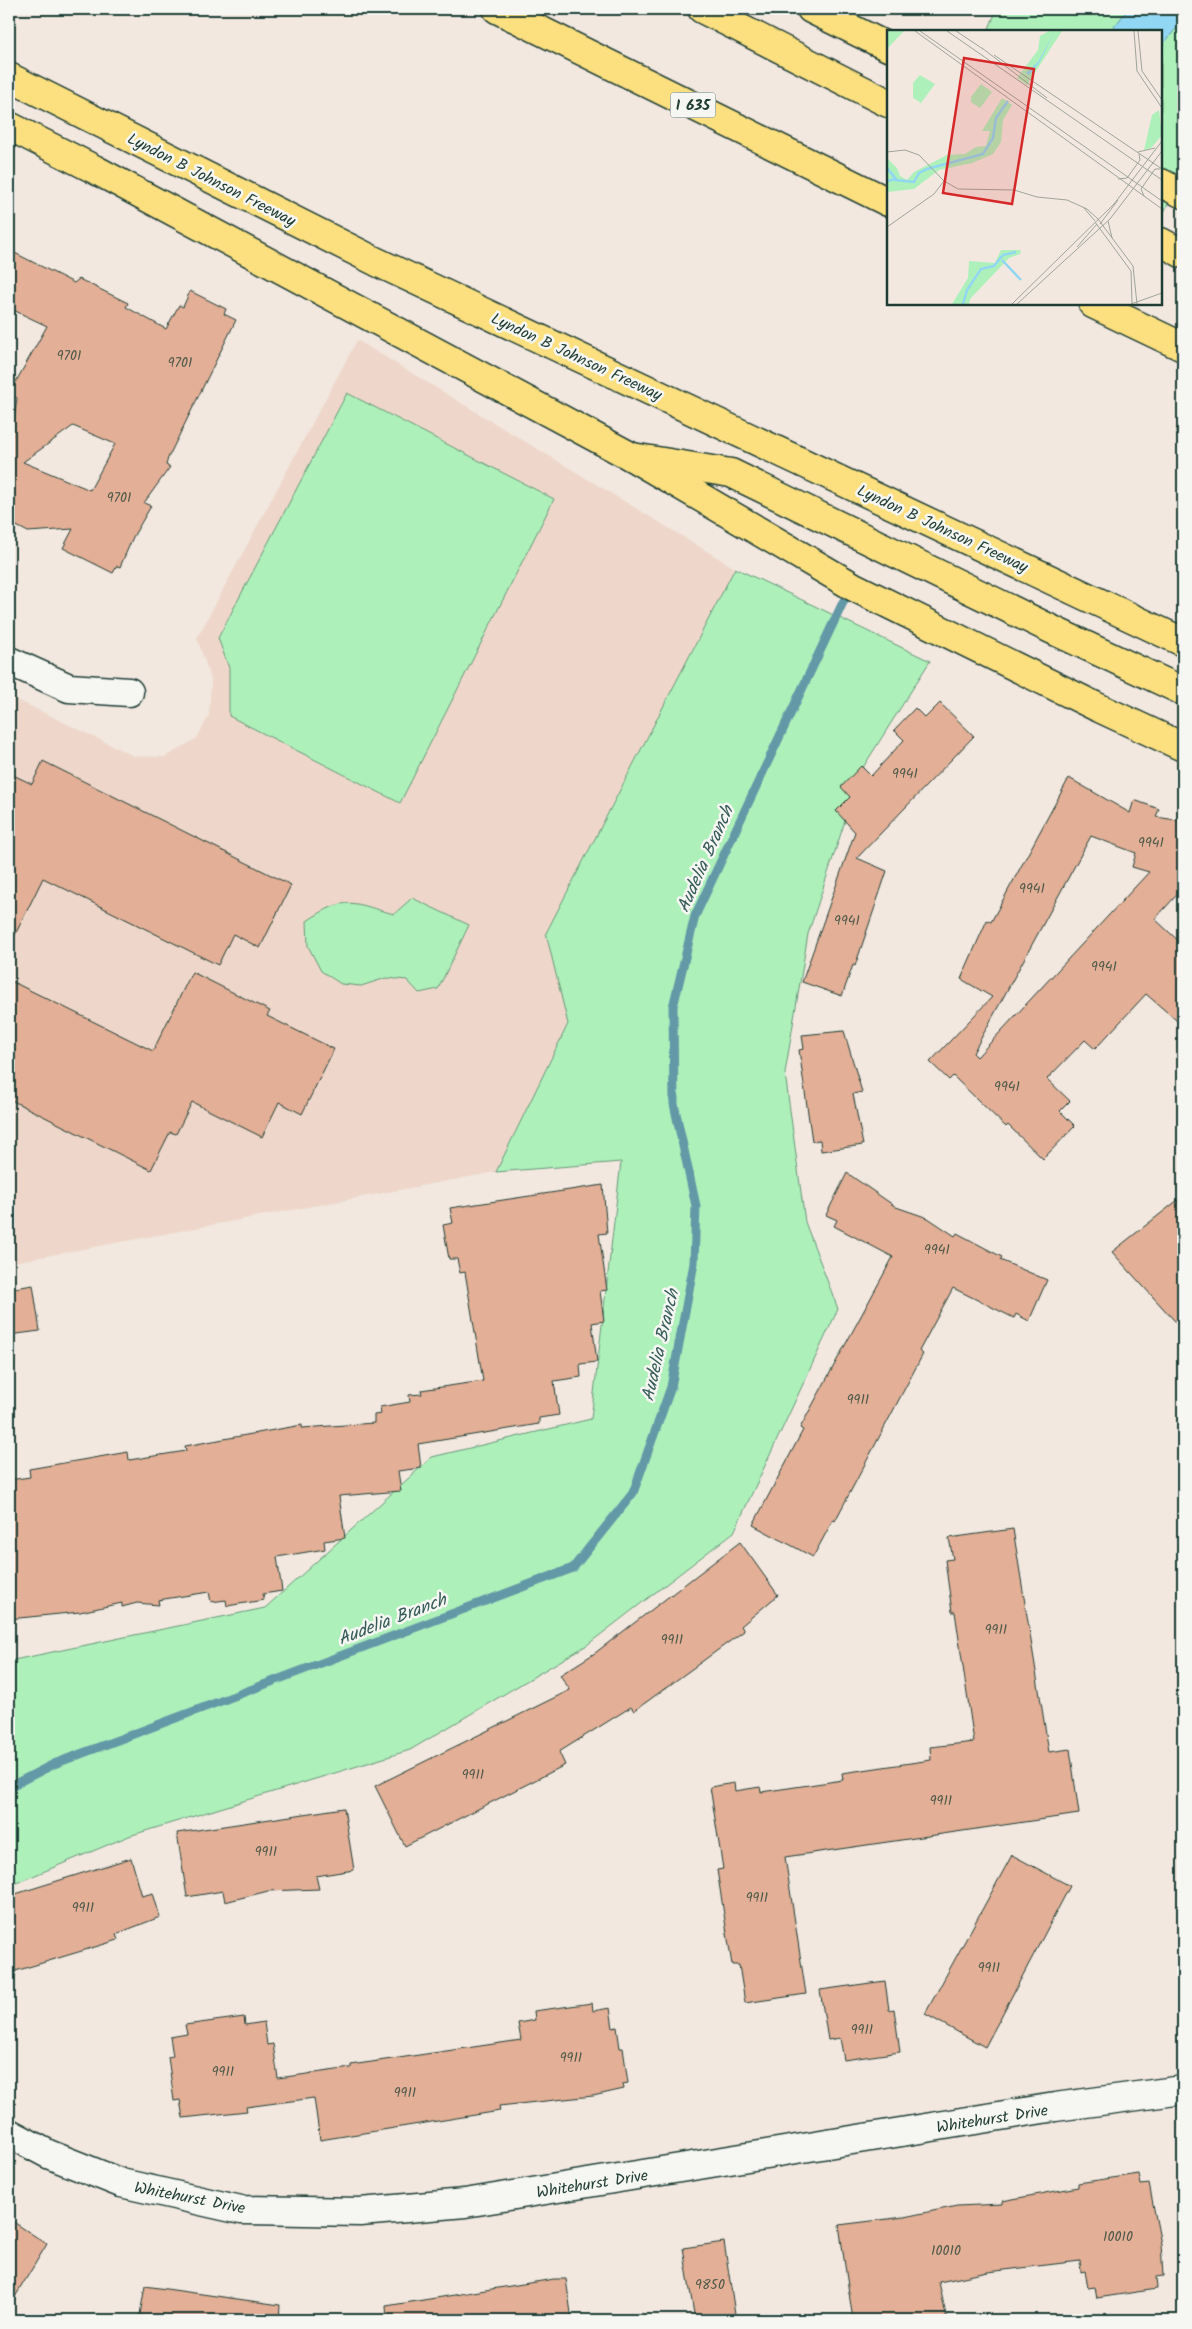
<svg xmlns="http://www.w3.org/2000/svg" width="1192" height="2329" viewBox="0 0 1192 2329" font-family="Kalam,sans-serif">
  <style>
    .built { fill: #eed7ca }
    .green { fill: #aef0ba; stroke: #669677 }
    .water { fill: #91d7f3; stroke: #6399a7 }
    .lines { fill: none; stroke-linecap: round; stroke-linejoin: round }
    .stream { stroke: #6399a7; stroke-width: 9 }
    .building { fill: #e3af96; stroke: #1f3d34; fill-rule: evenodd }
    .minor-casing { stroke: #1f3d34; stroke-width: 31 }
    .major-casing { stroke: #1f3d34; stroke-width: 31 }
    .highway-casing { stroke: #1f3d34; stroke-width: 31 }
    .minor { stroke: #f6f6f2; stroke-width: 28 }
    .major { stroke: #fce080; stroke-width: 28 }
    .highway { stroke: #fce080; stroke-width: 28 }
    .labels { text-anchor: middle; stroke-width: 5; stroke-linejoin: round; paint-order: stroke }
    .number-label { font-size: 14px; fill: #505a4c }
    .shield { fill: #f6f6f2; stroke: #60746d; stroke-width: 1 }
    .shield-label { font-size: 15px; font-weight: bold; fill: #1f3d34 }
    .street-label { font-size: 16px; fill: #1f3d34; stroke: #f6f6f2 }
    .water-label { font-size: 18px; font-style: italic; fill: #365c5a; stroke: #f6f6f2 }
    .inset-river { fill: none; stroke: #91d7f3; stroke-width: 2.5 }
    .inset-road { fill: none; stroke: #9ea49b; stroke-width: 1 }
    .view { fill: #d62828; fill-opacity: 0.15; stroke: #d62828; stroke-width: 2.5 }
    .inset-edge { fill: none; stroke: #1f3d34; stroke-width: 2.5 }
  </style>
  <rect width="100%" height="100%" fill="#f2e8e0"/>
  <filter id="ink" filterUnits="userSpaceOnUse"><feTurbulence type="fractalNoise" baseFrequency=".02" numOctaves="2"/><feDisplacementMap in="SourceGraphic" scale="10" xChannelSelector="R" yChannelSelector="G"/><feConvolveMatrix kernelMatrix="1 2 1 2 8 2 1 2 1" color-interpolation-filters="sRGB"/></filter>
  <g filter="url(#ink)">
    <path class="built" d="M 357,340 L 735,568 L 546,933 L 568,1024 L 496,1172 L 9,1263 L 9,696 L 134,756 L 165,757 L 197,738 L 209,715 L 211,680 L 197,638 Z"/>
    <g class="green">
      <path d="M 997,9 L 1183,9 L 1183,174 L 1161,218 L 1161,31 L 988,31 Z"/>
      <path d="M 347,393 L 554,499 L 400,803 L 229,716 L 229,668 L 218,638 Z"/>
      <path d="M 735,568 L 930,661 L 862,769 L 808,934 L 785,1073 L 805,1222 L 838,1309 L 734,1532 L 587,1645 L 410,1750 L 129,1836 L 9,1886 L 9,1661 L 265,1608 L 432,1457 L 591,1419 L 621,1162 L 496,1172 L 568,1024 L 546,933 Z"/>
      <path d="M 412,898 L 469,925 L 438,989 L 419,993 L 407,980 L 386,978 L 361,986 L 341,984 L 321,971 L 308,946 L 307,921 C 348,894 351,903 394,914 Z"/>
    </g>
    <path class="water" d="M 1128,9 L 1183,9 L 1183,20 L 1161,47 L 1161,31 L 1111,31 Z"/>
    <g class="lines">
      <path class="stream" d="M 9,1787 L 54,1764 L 573,1568 L 633,1493 L 671,1387 L 694,1263 L 696,1206 L 674,1104 L 673,1007 L 695,916 L 846,596"/>
    </g>
    <g class="building">
      <path d="M 9,250 L 74,283 L 79,279 L 128,303 L 126,307 L 166,329 L 179,305 L 183,307 L 190,291 L 226,309 L 224,314 L 236,320 L 168,458 L 166,465 L 170,467 L 144,503 L 151,506 L 133,537 L 120,567 L 117,566 L 113,573 L 63,548 L 73,529 L 28,532 L 9,522 L 9,456 L 17,398 L 9,394 L 47,326 L 9,308 ZM 73,426 L 115,444 L 90,490 L 23,462 Z"/>
      <path d="M 940,703 L 974,736 L 857,858 L 887,871 L 855,966 L 853,965 L 842,996 L 802,982 L 855,832 L 836,811 L 850,797 L 841,787 L 861,766 L 871,776 L 904,740 L 894,730 L 915,708 L 925,718 Z"/>
      <path d="M 43,761 L 291,885 L 260,948 L 233,934 L 218,965 L 43,878 L 9,947 L 9,773 L 32,784 Z"/>
      <path d="M 1069,778 L 1130,813 L 1134,800 L 1159,809 L 1156,817 L 1183,821 L 1183,888 L 1155,919 L 1183,945 L 1183,1026 L 1146,994 L 1095,1049 L 1085,1040 L 1047,1079 L 1070,1101 L 1060,1111 L 1075,1126 L 1043,1159 L 1008,1125 L 1006,1127 L 953,1076 L 949,1080 L 930,1062 L 992,997 L 961,979 L 987,920 L 991,922 ZM 1091,836 L 1136,853 L 1132,867 L 1149,872 L 977,1057 L 973,1053 Z"/>
      <path d="M 192,972 L 270,1011 L 267,1016 L 334,1049 L 302,1114 L 279,1102 L 262,1137 L 192,1102 L 176,1134 L 170,1132 L 151,1170 L 9,1099 L 9,980 L 153,1051 Z"/>
      <path d="M 844,1031 L 862,1092 L 853,1094 L 863,1145 L 821,1151 L 820,1140 L 812,1141 L 799,1050 L 804,1049 L 802,1035 Z"/>
      <path d="M 847,1173 L 896,1207 L 928,1218 L 955,1236 L 957,1233 L 1002,1257 L 1000,1260 L 1047,1280 L 1029,1321 L 1016,1314 L 1014,1318 L 953,1288 L 919,1351 L 923,1354 L 835,1521 L 833,1520 L 813,1557 L 753,1525 L 803,1430 L 800,1428 L 893,1257 L 834,1226 L 837,1220 L 826,1215 Z"/>
      <path d="M 603,1185 L 607,1233 L 599,1234 L 607,1290 L 600,1291 L 604,1321 L 592,1323 L 597,1362 L 580,1364 L 581,1377 L 554,1381 L 559,1415 L 539,1418 L 539,1424 L 418,1444 L 421,1468 L 398,1471 L 401,1491 L 339,1496 L 345,1538 L 324,1541 L 325,1549 L 277,1557 L 282,1591 L 263,1594 L 264,1600 L 227,1606 L 226,1600 L 211,1602 L 209,1592 L 158,1600 L 159,1605 L 137,1603 L 122,1607 L 122,1603 L 80,1612 L 9,1619 L 9,1480 L 30,1477 L 29,1469 L 128,1452 L 129,1460 L 186,1451 L 185,1446 L 302,1425 L 302,1428 L 374,1423 L 374,1415 L 381,1414 L 380,1407 L 410,1402 L 409,1395 L 422,1394 L 421,1390 L 483,1381 L 465,1272 L 460,1273 L 457,1259 L 449,1259 L 443,1225 L 453,1223 L 450,1208 Z"/>
      <path d="M 1183,1196 L 1183,1330 L 1112,1252 Z"/>
      <path d="M 33,1285 L 40,1331 L 9,1335 L 9,1289 Z"/>
      <path d="M 1013,1529 L 1049,1752 L 1070,1749 L 1079,1814 L 785,1857 L 806,1994 L 745,2003 L 739,1965 L 732,1965 L 717,1870 L 723,1869 L 710,1787 L 734,1783 L 735,1791 L 760,1787 L 761,1792 L 843,1780 L 842,1773 L 931,1760 L 930,1747 L 974,1742 L 955,1612 L 952,1612 L 945,1560 L 953,1559 L 949,1538 Z"/>
      <path d="M 740,1542 L 778,1595 L 741,1626 L 744,1631 L 634,1711 L 631,1707 L 559,1752 L 565,1765 L 405,1846 L 375,1786 L 570,1690 L 560,1675 L 595,1653 Z"/>
      <path d="M 344,1808 L 354,1870 L 316,1876 L 319,1889 L 268,1891 L 225,1902 L 223,1891 L 187,1897 L 177,1833 Z"/>
      <path d="M 1012,1855 L 1070,1886 L 985,2047 L 925,2014 Z"/>
      <path d="M 131,1858 L 142,1896 L 153,1893 L 160,1917 L 116,1934 L 118,1940 L 9,1973 L 9,1896 Z"/>
      <path d="M 885,1981 L 889,2010 L 894,2009 L 900,2052 L 844,2060 L 840,2038 L 828,2040 L 820,1990 Z"/>
      <path d="M 592,2003 L 593,2011 L 610,2008 L 613,2028 L 617,2027 L 620,2048 L 623,2048 L 628,2083 L 623,2084 L 624,2089 L 593,2096 L 499,2106 L 500,2111 L 320,2140 L 314,2098 L 246,2107 L 247,2111 L 183,2118 L 180,2100 L 174,2101 L 168,2057 L 173,2056 L 170,2037 L 187,2034 L 185,2025 L 244,2017 L 245,2025 L 264,2022 L 267,2045 L 273,2044 L 278,2078 L 351,2068 L 351,2065 L 521,2040 L 518,2023 L 535,2020 L 534,2011 Z"/>
      <path d="M 1139,2174 L 1141,2185 L 1149,2184 L 1161,2244 L 1163,2276 L 1156,2277 L 1157,2289 L 1097,2298 L 1095,2287 L 1088,2288 L 1085,2271 L 1081,2272 L 1080,2261 L 988,2272 L 939,2282 L 947,2320 L 853,2320 L 839,2225 L 904,2217 L 957,2206 L 1002,2204 L 1002,2201 L 1078,2187 L 1078,2183 Z"/>
      <path d="M 9,2219 L 47,2244 L 9,2307 Z"/>
      <path d="M 724,2242 L 736,2320 L 695,2320 L 683,2248 Z"/>
      <path d="M 554,2279 L 566,2279 L 572,2320 L 387,2320 L 386,2306 Z"/>
      <path d="M 145,2286 L 280,2305 L 279,2320 L 139,2320 Z"/>
    </g>
    <g class="lines">
      <defs>
        <g id="minor">
          <path d="M 9,661 L 69,688 L 129,692"/>
          <path d="M 9,2133 L 48,2154 L 121,2183 L 241,2210 L 360,2212 L 465,2203 L 1055,2107 L 1183,2090"/>
        </g>
        <g id="major">
          <path d="M 811,9 L 888,47"/>
          <path d="M 9,126 L 94,169 L 632,457 L 854,587 L 1095,706 L 1183,747"/>
          <path d="M 1161,183 L 1183,194"/>
        </g>
        <g id="highway">
          <path d="M 497,9 L 888,202"/>
          <path d="M 702,9 L 888,103"/>
          <path d="M 9,77 L 377,262 L 1183,642"/>
          <path d="M 1161,242 L 1183,254"/>
          <path d="M 1093,304 L 1183,347"/>
          <path d="M 632,457 L 731,473 L 1059,633 L 1183,691"/>
        </g>
      </defs>
      <use href="#minor" class="minor-casing"/>
      <use href="#major" class="major-casing"/>
      <use href="#highway" class="highway-casing"/>
      <use href="#minor" class="minor"/>
      <use href="#major" class="major"/>
      <use href="#highway" class="highway"/>
    </g>
  </g>
  <g class="labels">
    <g class="number-label">
      <text x="69" y="360">9701</text>
      <text x="180" y="367">9701</text>
      <text x="119" y="502">9701</text>
      <text x="905" y="778">9941</text>
      <text x="1151" y="847">9941</text>
      <text x="1032" y="893">9941</text>
      <text x="847" y="925">9941</text>
      <text x="1104" y="971">9941</text>
      <text x="1007" y="1091">9941</text>
      <text x="937" y="1254">9941</text>
      <text x="858" y="1404">9911</text>
      <text x="996" y="1634">9911</text>
      <text x="672" y="1644">9911</text>
      <text x="473" y="1779">9911</text>
      <text x="941" y="1805">9911</text>
      <text x="266" y="1856">9911</text>
      <text x="757" y="1902">9911</text>
      <text x="83" y="1912">9911</text>
      <text x="989" y="1972">9911</text>
      <text x="862" y="2034">9911</text>
      <text x="571" y="2062">9911</text>
      <text x="223" y="2076">9911</text>
      <text x="405" y="2097">9911</text>
      <text x="1118" y="2241">10010</text>
      <text x="946" y="2255">10010</text>
      <text x="710" y="2289">9850</text>
    </g>
    <rect class="shield" x="670.5" y="92.5" width="45" height="25" rx="4"/>
    <g class="shield-label">
      <text x="693" y="110">I 635</text>
    </g>
    <g class="street-label">
      <text transform="translate(212 179) rotate(27)" y="6">Lyndon B Johnson Freeway</text>
      <text transform="translate(577 356) rotate(25)" y="6">Lyndon B Johnson Freeway</text>
      <text transform="translate(943 528) rotate(25)" y="6">Lyndon B Johnson Freeway</text>
      <text transform="translate(992 2118) rotate(-9)" y="6">Whitehurst Drive</text>
      <text transform="translate(592 2183) rotate(-9)" y="6">Whitehurst Drive</text>
      <text transform="translate(190 2197) rotate(11)" y="6">Whitehurst Drive</text>
    </g>
    <g class="water-label">
      <text transform="translate(705 859) rotate(-66)" y="6">Audelia Branch</text>
      <text transform="translate(660 1345) rotate(-77)" y="6">Audelia Branch</text>
      <text transform="translate(392 1619) rotate(-21)" y="6">Audelia Branch</text>
    </g>
  </g>
  <g transform="translate(887 30)">
    <rect width="275" height="275" fill="#f2e8e0"/>
    <path d="M 0,1 L 17,1 L 0,19 ZM 162,1 L 175,1 L 140,55 L 130,48 L 151,20 L 153,6 ZM 33,45 L 48,54 L 34,73 L 26,68 L 26,53 ZM 94,54 L 105,62 L 93,78 L 84,72 L 84,67 ZM 115,68 L 125,75 L 116,90 L 114,112 L 106,124 L 85,133 L 52,140 L 27,159 L 0,162 L 0,128 L 10,138 L 13,146 L 20,150 L 27,142 L 60,125 L 78,124 L 89,117 L 99,116 L 103,101 L 95,101 ZM 272,80 L 275,105 L 264,118 L 257,120 L 265,85 ZM 114,220 L 134,220 L 133,224 L 122,228 L 83,269 L 82,274 L 65,274 L 81,248 L 82,231 L 108,233 Z" fill="#aef0ba"/>
    <path d="M 168,1 L 152,33 L 142,45 L 139,43 L 151,32 Z" fill="#91d7f3"/>
    <path class="inset-river" d="M 0,138 L 9,149 L 0,151M 8,150 L 27,152 L 32,143 L 40,139 L 96,124 L 106,108 L 109,88 L 121,71M 115,230 L 134,250M 76,274 L 80,260 L 94,239 L 107,236 L 116,225 L 129,222"/>
    <path class="inset-road" d="M 28,1 L 275,179M 33,1 L 275,171M 60,1 L 275,150M 69,1 L 96,19M 247,1 L 250,41 L 275,78M 251,1 L 255,41 L 275,70M 95,18 L 160,68M 107,25 L 275,139M 0,122 L 18,120 L 32,125 L 57,151 L 71,159 L 127,160 L 150,167 L 180,170 L 200,179 L 211,189M 251,122 L 268,118M 231,149 L 240,148 L 253,130 L 252,124M 257,166 L 254,159 L 268,139 L 273,139M 197,178 L 208,191M 211,189 L 246,236 L 250,274M 221,191 L 225,208M 208,192 L 244,241 L 245,274M 213,194 L 231,170M 0,197 L 47,164 L 57,151M 190,217 L 210,194M 125,274 L 227,174 L 275,111M 130,274 L 223,189 L 275,121M 244,274 L 275,263"/>
    <path class="view" d="M 77,28 L 147,39 L 125,174 L 56,163 Z"/>
    <rect width="275" height="275" class="inset-edge"/>
  </g>
  <rect width="1192" height="2329" fill="none" stroke="#f6f6f2" stroke-width="30"/>
  <rect x="15" y="15" width="1162" height="2299" fill="none" stroke="#1f3d34" stroke-width="2" filter="url(#ink)"/>
</svg>
